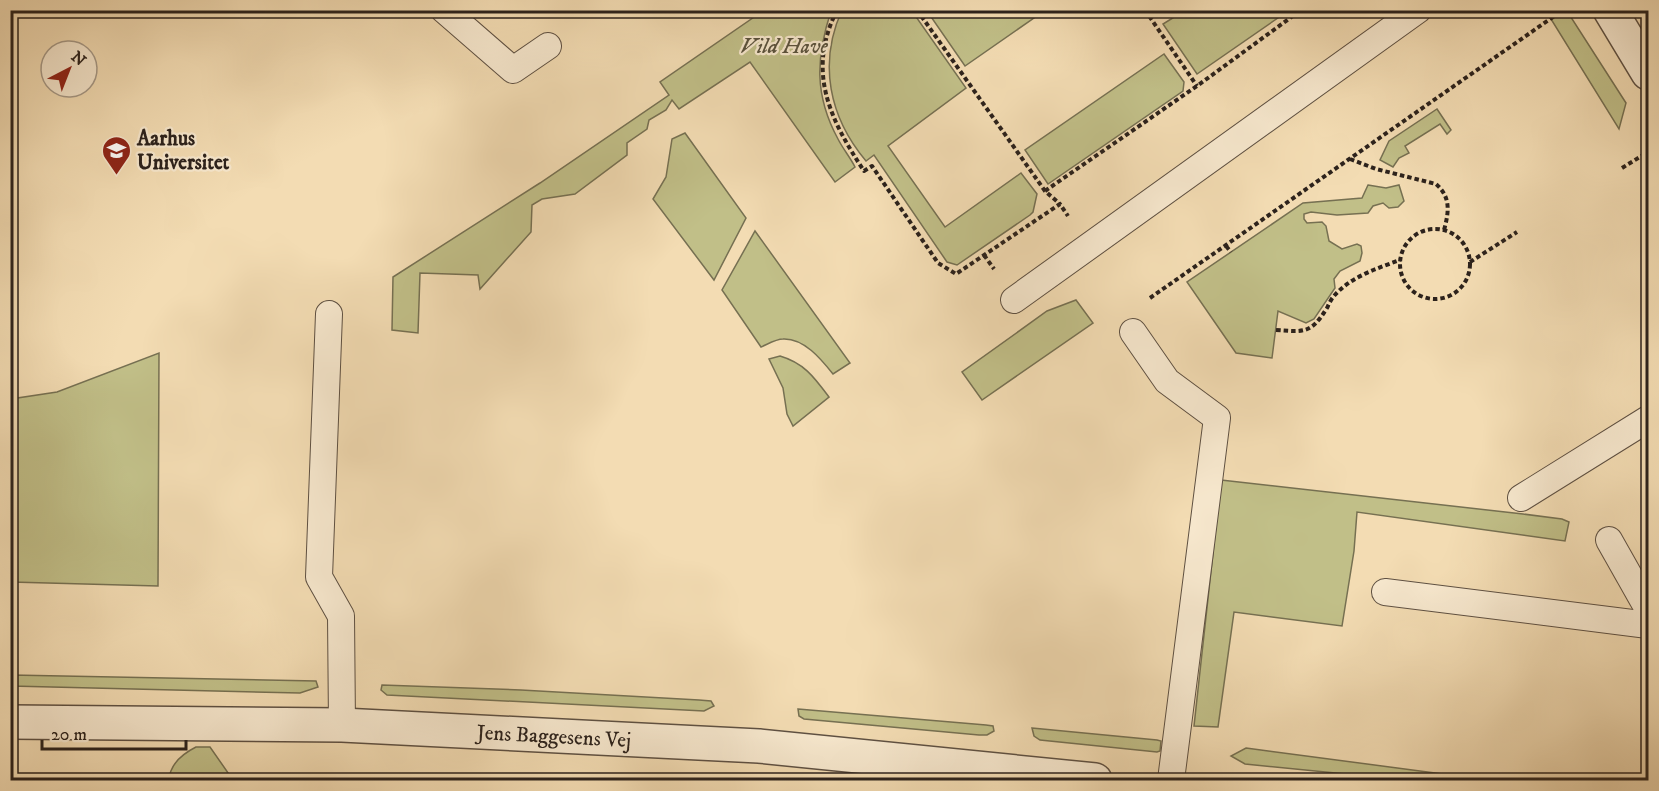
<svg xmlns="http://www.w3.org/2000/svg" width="1659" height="791" viewBox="0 0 1659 791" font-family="'IM FELL DW Pica',serif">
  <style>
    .green { fill: #c1bf88; stroke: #767052; stroke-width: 1.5 }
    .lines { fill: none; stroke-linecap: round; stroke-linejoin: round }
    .lane-casing { stroke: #5e5042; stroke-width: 28 }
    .street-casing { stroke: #5e5042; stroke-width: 36 }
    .path { stroke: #2c221c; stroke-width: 4; stroke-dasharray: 4.5 3; stroke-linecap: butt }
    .lane { stroke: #f7e8ce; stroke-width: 26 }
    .street { stroke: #f7e8ce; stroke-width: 33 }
    .labels { text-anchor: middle; stroke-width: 4.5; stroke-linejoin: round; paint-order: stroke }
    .park-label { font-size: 21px; font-style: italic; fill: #59513c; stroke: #f7e8ce }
    .poi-label { font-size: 21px; font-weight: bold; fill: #2c221c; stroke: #f7e8ce; text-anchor: start }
    .street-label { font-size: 21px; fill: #2c221c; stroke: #f7e8ce }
  </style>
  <rect width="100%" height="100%" fill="#f3dcb3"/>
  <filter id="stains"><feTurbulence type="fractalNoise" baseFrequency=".00333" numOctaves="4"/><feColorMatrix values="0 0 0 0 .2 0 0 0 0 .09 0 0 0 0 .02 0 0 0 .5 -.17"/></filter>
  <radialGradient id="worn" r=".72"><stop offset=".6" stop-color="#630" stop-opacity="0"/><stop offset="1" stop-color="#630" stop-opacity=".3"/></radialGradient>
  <g class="green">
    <path d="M 842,10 L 912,11 L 966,88 L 888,146 L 945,227 L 1021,173 L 1037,194 L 1033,212 L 1030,215 L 957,265 L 947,262 L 874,155 L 866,161 C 829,117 818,63 842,10 Z"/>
    <path d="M 763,11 L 831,11 C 816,57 814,95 838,139 C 843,149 850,157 855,167 L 835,182 L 750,62 L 679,109 L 672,100 L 666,110 L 649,120 L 647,129 L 627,143 L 627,155 L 575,194 L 542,199 L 532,205 L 531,232 L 480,289 L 478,275 L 420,273 L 418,333 L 392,330 L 393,277 L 540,183 L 669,95 L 660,82 Z"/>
    <path d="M 927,11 L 1044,11 L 965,66 Z"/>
    <path d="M 1184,11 L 1184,10 L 1288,11 L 1197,74 L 1163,24 Z"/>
    <path d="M 1546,11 L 1567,11 L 1626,103 L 1619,129 Z"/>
    <path d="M 1164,54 L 1184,82 L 1183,91 L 1048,184 L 1025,150 Z"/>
    <path d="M 1437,109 L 1451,130 L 1447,134 L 1440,124 L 1405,146 L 1409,153 L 1399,158 L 1393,167 L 1380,160 L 1389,141 Z"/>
    <path d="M 685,133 L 746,218 L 714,280 L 653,199 L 666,177 L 672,139 Z"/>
    <path d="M 1368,185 L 1386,188 L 1399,185 L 1404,201 L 1398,207 L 1389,208 L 1383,203 L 1373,206 L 1368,213 L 1337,215 L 1311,212 L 1304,214 L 1304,219 L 1307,223 L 1322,222 L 1326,226 L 1329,241 L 1342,249 L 1357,244 L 1361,246 L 1362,253 L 1360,261 L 1340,271 L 1334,279 L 1335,288 L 1314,319 L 1306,323 L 1278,311 L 1272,358 L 1236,353 L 1187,282 L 1303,203 L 1362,198 Z"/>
    <path d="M 755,231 L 850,363 L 833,374 C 821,359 804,338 783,339 C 776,339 768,344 761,347 L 722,290 Z"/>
    <path d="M 1076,300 L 1093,323 L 982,400 L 962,372 L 1047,311 Z"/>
    <path d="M 159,353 L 158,586 L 11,582 L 11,399 L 57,392 Z"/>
    <path d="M 780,356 C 804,363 814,377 829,397 L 793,426 L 787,414 L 783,388 L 769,359 Z"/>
    <path d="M 1221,480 L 1523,514 L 1562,519 L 1569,522 L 1565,541 L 1357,512 L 1354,551 L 1342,626 L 1234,612 L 1218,727 L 1194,726 Z"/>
    <path d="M 11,675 L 316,681 L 318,687 L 300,693 L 11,686 Z"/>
    <path d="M 382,685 L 521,690 L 699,700 L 711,701 L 714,706 L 704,711 L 387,695 L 381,690 Z"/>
    <path d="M 798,709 L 986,725 L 993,726 L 994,731 L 987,735 L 979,735 L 804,719 L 799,716 Z"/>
    <path d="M 1032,728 L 1157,740 L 1161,741 L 1160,751 L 1157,752 L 1040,740 L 1034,736 Z"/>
    <path d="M 196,747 L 210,747 L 233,780 L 169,780 C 170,764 182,754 196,747 Z"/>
    <path d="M 1246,748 L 1488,780 L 1406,780 L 1245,764 L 1231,756 Z"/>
  </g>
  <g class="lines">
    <defs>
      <g id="lane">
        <path d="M 444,10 L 513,70 L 548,46"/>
        <path d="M 1014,300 L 1418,10"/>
        <path d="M 329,314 L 319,577 L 341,616 L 342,725"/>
        <path d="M 1133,332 L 1167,381 L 1217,418 L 1171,780"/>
        <path d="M 1521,498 L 1648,419"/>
        <path d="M 1609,540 L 1648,609"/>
        <path d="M 1385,592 L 1648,625"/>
      </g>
      <g id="street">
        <path d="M 1610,10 L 1648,73"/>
        <path d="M 10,722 L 342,725 L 759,746 L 1095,780"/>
      </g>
    </defs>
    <use href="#lane" class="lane-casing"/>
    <use href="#street" class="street-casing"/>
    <g class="path">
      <path d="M 837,10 C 806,72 830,119 864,171 L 872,166 L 938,263 L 956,274 L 1060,204 L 1068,216"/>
      <path d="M 917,10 L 1045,191 L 1060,204"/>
      <path d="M 1145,10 L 1197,86"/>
      <path d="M 1350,159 L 1376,169 L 1436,184 C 1451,197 1449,212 1444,230"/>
      <path d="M 1622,168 L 1648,152"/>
      <path d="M 1045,191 L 1197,86 L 1301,10"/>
      <circle cx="1435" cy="264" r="35"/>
      <path d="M 1226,246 L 1231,252"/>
      <path d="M 984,255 L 994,269"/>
      <path d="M 1470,262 L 1517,232"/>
      <path d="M 1150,298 L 1563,10"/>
      <path d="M 1276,330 C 1304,332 1311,334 1327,308 C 1329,304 1331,299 1334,296 C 1350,277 1378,268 1400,260"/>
    </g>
    <use href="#lane" class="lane"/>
    <use href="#street" class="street"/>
  </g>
  <defs>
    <symbol id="university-pin" viewBox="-11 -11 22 30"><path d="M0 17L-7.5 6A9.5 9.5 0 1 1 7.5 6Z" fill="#8f2418" stroke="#f7e8ce"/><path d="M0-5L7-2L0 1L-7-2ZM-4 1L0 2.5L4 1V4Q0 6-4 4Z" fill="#fff"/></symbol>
  </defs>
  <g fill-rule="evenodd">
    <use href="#university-pin" x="100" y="134" width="33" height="45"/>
  </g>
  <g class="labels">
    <g class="park-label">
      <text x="784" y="53">Vild Have</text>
    </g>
    <g class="poi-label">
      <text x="137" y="145">Aarhus<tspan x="137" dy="24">Universitet</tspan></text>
    </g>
    <g class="street-label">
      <text transform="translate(554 736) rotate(3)" y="7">Jens Baggesens Vej</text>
    </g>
  </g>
  <rect width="1659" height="791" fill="none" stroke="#f3dcb3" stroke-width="36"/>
  <rect x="12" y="12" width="1635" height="767" fill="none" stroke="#2c221c" stroke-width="3"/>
  <rect x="18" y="18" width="1623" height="755" fill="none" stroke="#2c221c" stroke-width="1.5"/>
  <g transform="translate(69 69) rotate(42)"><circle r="28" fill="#f7e8ce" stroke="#a69987" stroke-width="1.5"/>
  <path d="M0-4.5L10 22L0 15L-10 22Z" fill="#8f2418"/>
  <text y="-9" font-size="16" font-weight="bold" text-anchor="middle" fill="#2c221c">N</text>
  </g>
  <path d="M42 740v9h144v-9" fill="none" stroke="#2c221c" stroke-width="3"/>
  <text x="51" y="740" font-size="18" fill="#2c221c" stroke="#f7e8ce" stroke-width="4.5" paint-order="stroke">20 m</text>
  <rect width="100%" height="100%" filter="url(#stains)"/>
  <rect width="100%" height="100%" fill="url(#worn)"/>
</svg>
